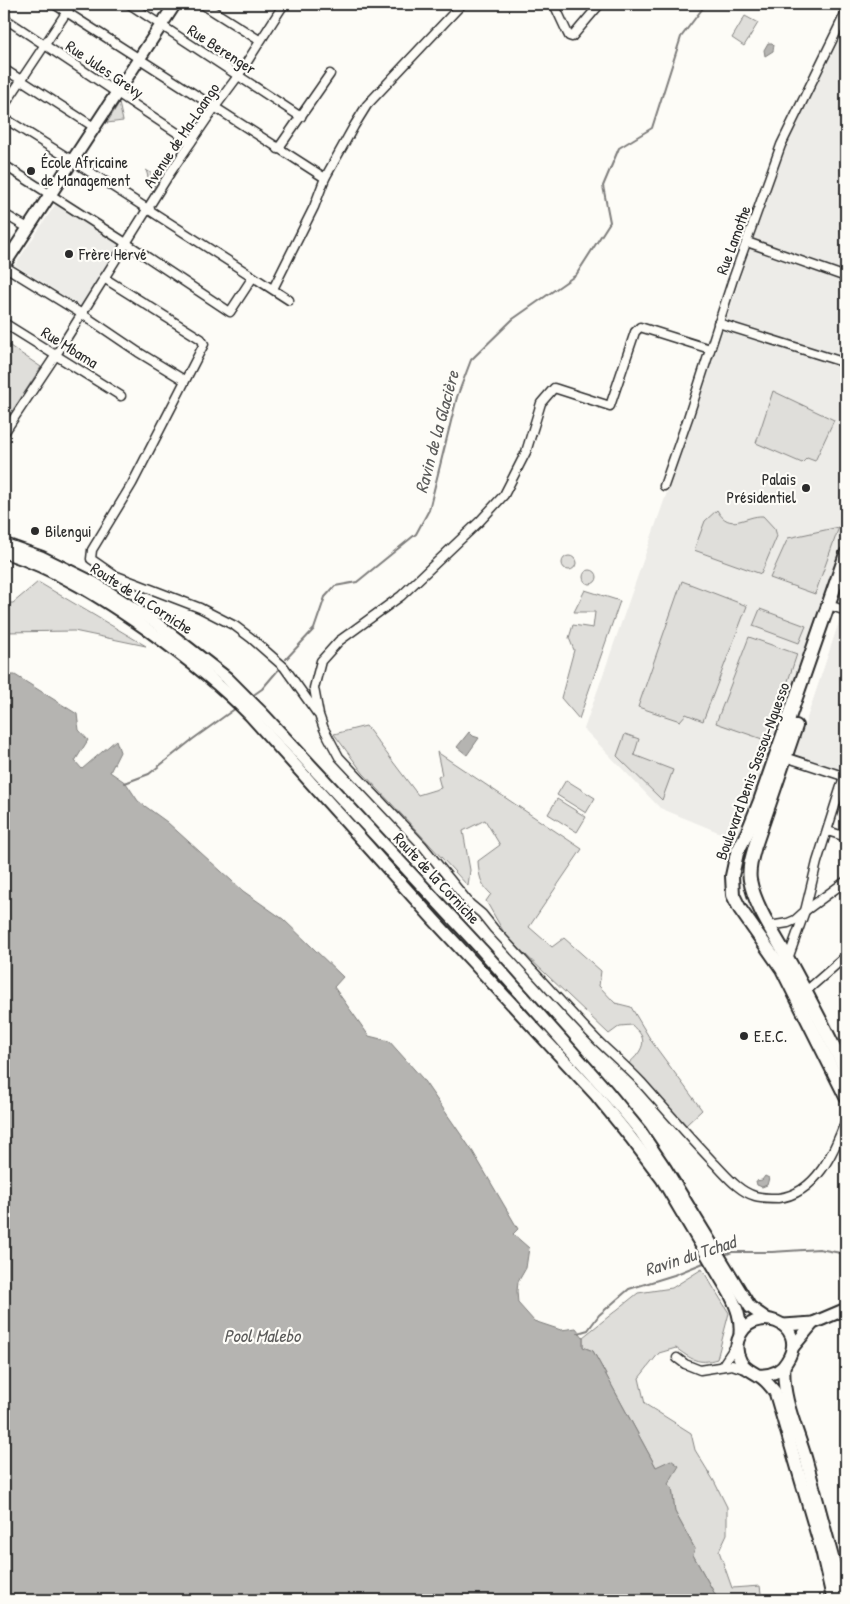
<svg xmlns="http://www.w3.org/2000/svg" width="850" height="1604" viewBox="0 0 850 1604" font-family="'Patrick Hand',sans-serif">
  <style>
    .built { fill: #edece8 }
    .green { fill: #dfdeda; stroke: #858482 }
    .water { fill: #b5b4b1; stroke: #7e7d7b }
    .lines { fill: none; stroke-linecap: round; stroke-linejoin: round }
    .stream { stroke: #7e7d7b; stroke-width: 2 }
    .minor-casing { stroke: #2b2b2b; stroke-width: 11 }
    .secondary-casing { stroke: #2b2b2b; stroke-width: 15 }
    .primary-casing { stroke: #2b2b2b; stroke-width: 16 }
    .minor { stroke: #fdfcf7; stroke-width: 8 }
    .secondary { stroke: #fdfcf7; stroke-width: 11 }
    .primary { stroke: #fdfcf7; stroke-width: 12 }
    .poi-dot { fill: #2b2b2b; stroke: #fdfcf7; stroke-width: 2 }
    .labels { text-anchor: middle; stroke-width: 4.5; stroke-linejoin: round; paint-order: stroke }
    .street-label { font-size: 16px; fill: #2b2b2b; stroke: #fdfcf7 }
    .poi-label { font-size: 16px; fill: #2b2b2b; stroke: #fdfcf7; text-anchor: start }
    .water-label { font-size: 18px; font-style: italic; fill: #5b5b5a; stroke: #fdfcf7 }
  </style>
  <rect width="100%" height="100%" fill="#fdfcf7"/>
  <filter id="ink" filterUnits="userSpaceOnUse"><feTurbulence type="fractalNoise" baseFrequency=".02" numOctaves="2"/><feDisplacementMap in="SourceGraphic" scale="10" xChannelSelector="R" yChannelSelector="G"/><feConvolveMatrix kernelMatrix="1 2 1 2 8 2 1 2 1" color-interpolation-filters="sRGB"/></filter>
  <g filter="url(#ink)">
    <g class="built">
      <path d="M 841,37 L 846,39 L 846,535 L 745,823 L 735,839 L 660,808 L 584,729 L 705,384 L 781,154 Z"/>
      <path d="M 57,202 L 122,244 L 82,307 L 15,265 Z"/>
      <path d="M 846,601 L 846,772 L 795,754 Z"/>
    </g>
    <g class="green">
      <path d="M 745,16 L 758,23 L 744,46 L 732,38 Z"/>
      <path d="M 119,103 L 123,121 L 107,123 Z"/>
      <path d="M 146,170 L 159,178 L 152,190 Z"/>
      <path d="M 4,342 L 41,367 L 4,424 Z"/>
      <path d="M 773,391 L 834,420 L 815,461 L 807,458 L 802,463 L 756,443 Z"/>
      <path d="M 717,510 C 730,533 745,515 763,516 L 775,529 L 777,536 L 761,574 L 694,550 L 705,521 Z"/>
      <path d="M 839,527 L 815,594 L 770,578 L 788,538 Z"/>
      <circle cx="569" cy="563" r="7"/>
      <circle cx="590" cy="577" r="7"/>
      <path d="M 682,581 L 747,606 L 703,721 L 686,714 L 680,721 L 638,707 Z"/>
      <path d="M 38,582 L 146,646 L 74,631 L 4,632 L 4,603 L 13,603 Z"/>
      <path d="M 585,590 L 620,601 L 579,719 L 561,698 L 574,650 L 569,638 L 573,625 L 593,628 L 595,612 L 574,612 Z"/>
      <path d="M 760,609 L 806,626 L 799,643 L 753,626 Z"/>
      <path d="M 749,637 L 797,654 L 768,741 L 716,723 Z"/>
      <path d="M 366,726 L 418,795 L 441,788 L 438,777 L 442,775 L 437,752 L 582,849 L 529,927 L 552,947 L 564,938 L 601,971 L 599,986 L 615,1003 L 631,1007 L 652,1042 L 702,1110 L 686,1125 L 628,1064 C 636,1057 647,1046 641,1035 C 639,1031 634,1028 632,1025 L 620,1026 L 609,1034 L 506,936 L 486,901 L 491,894 C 480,884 479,875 478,861 L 500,845 L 485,820 L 463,831 L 470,870 L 468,886 L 363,773 L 334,734 Z"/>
      <path d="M 625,734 L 639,739 L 634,755 L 673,770 L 662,800 L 617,756 Z"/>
      <path d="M 566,780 L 595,798 L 586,813 L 557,795 Z"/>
      <path d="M 557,799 L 586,817 L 577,832 L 548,814 Z"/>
      <path d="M 702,1269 L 729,1313 L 717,1359 C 698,1365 691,1359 676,1348 L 659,1353 L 639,1378 L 645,1404 L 691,1433 L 695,1450 L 714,1481 L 727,1507 L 727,1534 L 719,1551 L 732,1588 L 760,1586 L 762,1600 L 715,1600 L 716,1596 L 693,1555 L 695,1549 L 675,1512 L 672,1488 L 668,1484 L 656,1467 L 593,1351 L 583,1347 L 583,1337 L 638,1293 L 672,1288 Z"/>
    </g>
    <g class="water">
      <path d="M 768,43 L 772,43 L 774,45 L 773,51 L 765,56 L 764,50 Z"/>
      <path d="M 4,675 L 15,675 L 77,714 L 79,730 L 88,740 L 75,761 L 82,769 L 116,740 L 120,752 L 110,772 L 126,783 L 138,801 L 167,822 L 243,891 L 283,919 L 343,977 L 334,987 L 369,1036 L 389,1041 L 422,1078 L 473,1152 L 518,1229 L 513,1234 L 529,1248 L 526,1268 L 518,1282 L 517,1291 L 518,1303 L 534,1321 L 561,1330 L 576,1328 L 583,1337 L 583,1347 L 593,1351 L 656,1467 L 671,1460 L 679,1466 L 668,1484 L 672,1488 L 675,1512 L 695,1549 L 693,1555 L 716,1596 L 715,1600 L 4,1600 Z"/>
      <path d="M 469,732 L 473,736 L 479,738 L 467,755 L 457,747 Z"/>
      <path d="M 765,1176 L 769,1178 L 767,1185 L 762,1187 L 757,1185 L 756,1181 L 762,1180 Z"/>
    </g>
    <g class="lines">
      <g class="stream">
        <path d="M 286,659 L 314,629 L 325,597 L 335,586 L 357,582 L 416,534 L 429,510 L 457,397 L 471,360 L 513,319 L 576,275 L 610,222 L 603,186 L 619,148 L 652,128 L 681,37 L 706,4"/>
        <path d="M 252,696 L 262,689 L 279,669"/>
        <path d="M 125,783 L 149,774 L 193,739 L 236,708"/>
        <path d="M 722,1256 L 732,1252 L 772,1252 L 819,1249 L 846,1254"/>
        <path d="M 578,1333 L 588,1330 L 599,1315 L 629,1289 L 674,1275 L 706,1262"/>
      </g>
      <defs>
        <g id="minor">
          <path d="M 54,4 L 325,178"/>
          <path d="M 129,4 L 301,117"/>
          <path d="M 202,4 L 259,40"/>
          <path d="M 554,4 L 567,32 L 569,36 L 572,37 L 600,4"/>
          <path d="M 4,18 L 191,142"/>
          <path d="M 4,69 L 94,127"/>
          <path d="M 4,106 L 72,4"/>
          <path d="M 4,118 L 73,161 L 289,300"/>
          <path d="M 278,149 L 330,74"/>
          <path d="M 4,165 L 126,243 L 230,312 L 253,277"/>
          <path d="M 4,214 L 28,228"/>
          <path d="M 747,242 L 846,277"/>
          <path d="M 4,266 L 82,314 L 138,352 L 184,380"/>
          <path d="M 104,278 L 201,339 L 204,344 L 132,484 L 92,550 L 91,559 L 114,575 L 200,608 L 235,626 L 251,638 L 284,667 L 317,713"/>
          <path d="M 273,289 L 314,207 L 325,178 L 354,126 L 367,105 L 462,4"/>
          <path d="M 4,323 L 121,396"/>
          <path d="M 718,323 L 846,363"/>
          <path d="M 710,349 L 640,327 L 635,332 L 610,406 L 554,388 L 541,403 L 526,452 L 504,495 L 480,521 L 401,596 L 339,641 L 321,661 L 314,688 L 319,715 L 324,729 L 339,757 L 422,845 L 470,904 L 482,914 L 494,929 C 529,966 562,1004 597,1040 C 611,1054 627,1067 641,1082 C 665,1109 689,1137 714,1163 C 726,1175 738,1191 755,1196 C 762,1198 771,1198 778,1198 C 816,1194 834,1152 846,1120"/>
          <path d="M 4,433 L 56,355 L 170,173 L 215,107 L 238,76 L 284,4"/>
          <path d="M 664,486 L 688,418 L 732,282 L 781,145 L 846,12"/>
          <path d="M 829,605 L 846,611"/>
          <path d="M 785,757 L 846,777"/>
          <path d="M 828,831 L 846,837"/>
          <path d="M 769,926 L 788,923 L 795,920 L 805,911 L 846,881"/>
          <path d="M 788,959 L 805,911 L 817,862 L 844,777"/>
          <path d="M 805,992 L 846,956"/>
          <path d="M 677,1358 L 685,1364 L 700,1370 L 732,1365 L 747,1370"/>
          <path d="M 722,1366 L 736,1345"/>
        </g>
        <g id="secondary">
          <path d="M 4,265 L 175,4"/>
          <path d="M 4,544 L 41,557 L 96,584 L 155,622 L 227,678 L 262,713 L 482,950 L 607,1091 L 640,1131 L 665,1168 L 750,1307 L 767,1319"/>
          <path d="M 4,552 C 58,570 101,597 148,630 C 184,656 219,683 250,715 L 434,920 L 596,1095 L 631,1138 L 662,1179 L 730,1294 C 737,1308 741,1318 740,1333"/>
          <path d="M 784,1325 L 813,1323 L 846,1309"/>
          <path d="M 793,1347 L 813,1323"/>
          <path d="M 784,1366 C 782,1399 797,1428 806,1459 C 819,1506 831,1553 844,1600"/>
          <path d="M 758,1375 C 770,1376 781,1372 787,1361 C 811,1323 751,1301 738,1340 C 736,1347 737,1355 741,1362 C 745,1369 752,1371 759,1376 C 766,1380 770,1386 775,1392 L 822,1552 L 833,1600"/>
        </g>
        <g id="primary">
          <path d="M 846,554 L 760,801 L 748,831 L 737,853 L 732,876 L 733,895 L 740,909 L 782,969 L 846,1097"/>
          <path d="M 796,726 L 755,846 C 752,857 748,868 750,880 C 755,907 775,935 788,959 C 808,995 827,1033 846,1071"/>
        </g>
      </defs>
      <use href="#minor" class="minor-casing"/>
      <use href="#secondary" class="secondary-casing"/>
      <use href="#primary" class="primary-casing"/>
      <use href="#minor" class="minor"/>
      <use href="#secondary" class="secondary"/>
      <use href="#primary" class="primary"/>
    </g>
  </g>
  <g class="poi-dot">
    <circle cx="31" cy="171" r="5"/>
    <circle cx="69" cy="254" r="5"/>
    <circle cx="806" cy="488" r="5"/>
    <circle cx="35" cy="531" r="5"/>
    <circle cx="744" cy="1036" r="5"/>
  </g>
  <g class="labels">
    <g class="street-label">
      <text transform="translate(222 49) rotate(33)" y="6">Rue Berenger</text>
      <text transform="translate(105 69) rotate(34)" y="6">Rue Jules Grevy</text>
      <text transform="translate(181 135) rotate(-56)" y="6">Avenue de Ma-Loango</text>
      <text transform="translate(733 240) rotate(-70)" y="6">Rue Lamothe</text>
      <text transform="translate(70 347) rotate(32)" y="6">Rue Mbama</text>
      <text transform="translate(142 598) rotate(33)" y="6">Route de la Corniche</text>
      <text transform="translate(752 771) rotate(-70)" y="6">Boulevard Denis Sassou-Nguesso</text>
      <text transform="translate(437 878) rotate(47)" y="6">Route de la Corniche</text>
    </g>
    <g class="poi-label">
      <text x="41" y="168">École Africaine<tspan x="41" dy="18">de Management</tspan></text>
      <text x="79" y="260">Frère Hervé</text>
      <text x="796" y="485" text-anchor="end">Palais<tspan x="796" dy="18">Présidentiel</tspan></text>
      <text x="45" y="537">Bilengui</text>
      <text x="754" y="1042">E.E.C.</text>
    </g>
    <g class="water-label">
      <text transform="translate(437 432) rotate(-75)" y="6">Ravin de la Glacière</text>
      <text transform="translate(690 1256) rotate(-18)" y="6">Ravin du Tchad</text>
      <text x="262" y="1342">Pool Malebo</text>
    </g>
  </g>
  <rect width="850" height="1604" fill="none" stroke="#fdfcf7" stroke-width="20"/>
  <rect x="10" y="10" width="830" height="1584" fill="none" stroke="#2b2b2b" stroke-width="2" filter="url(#ink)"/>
</svg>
